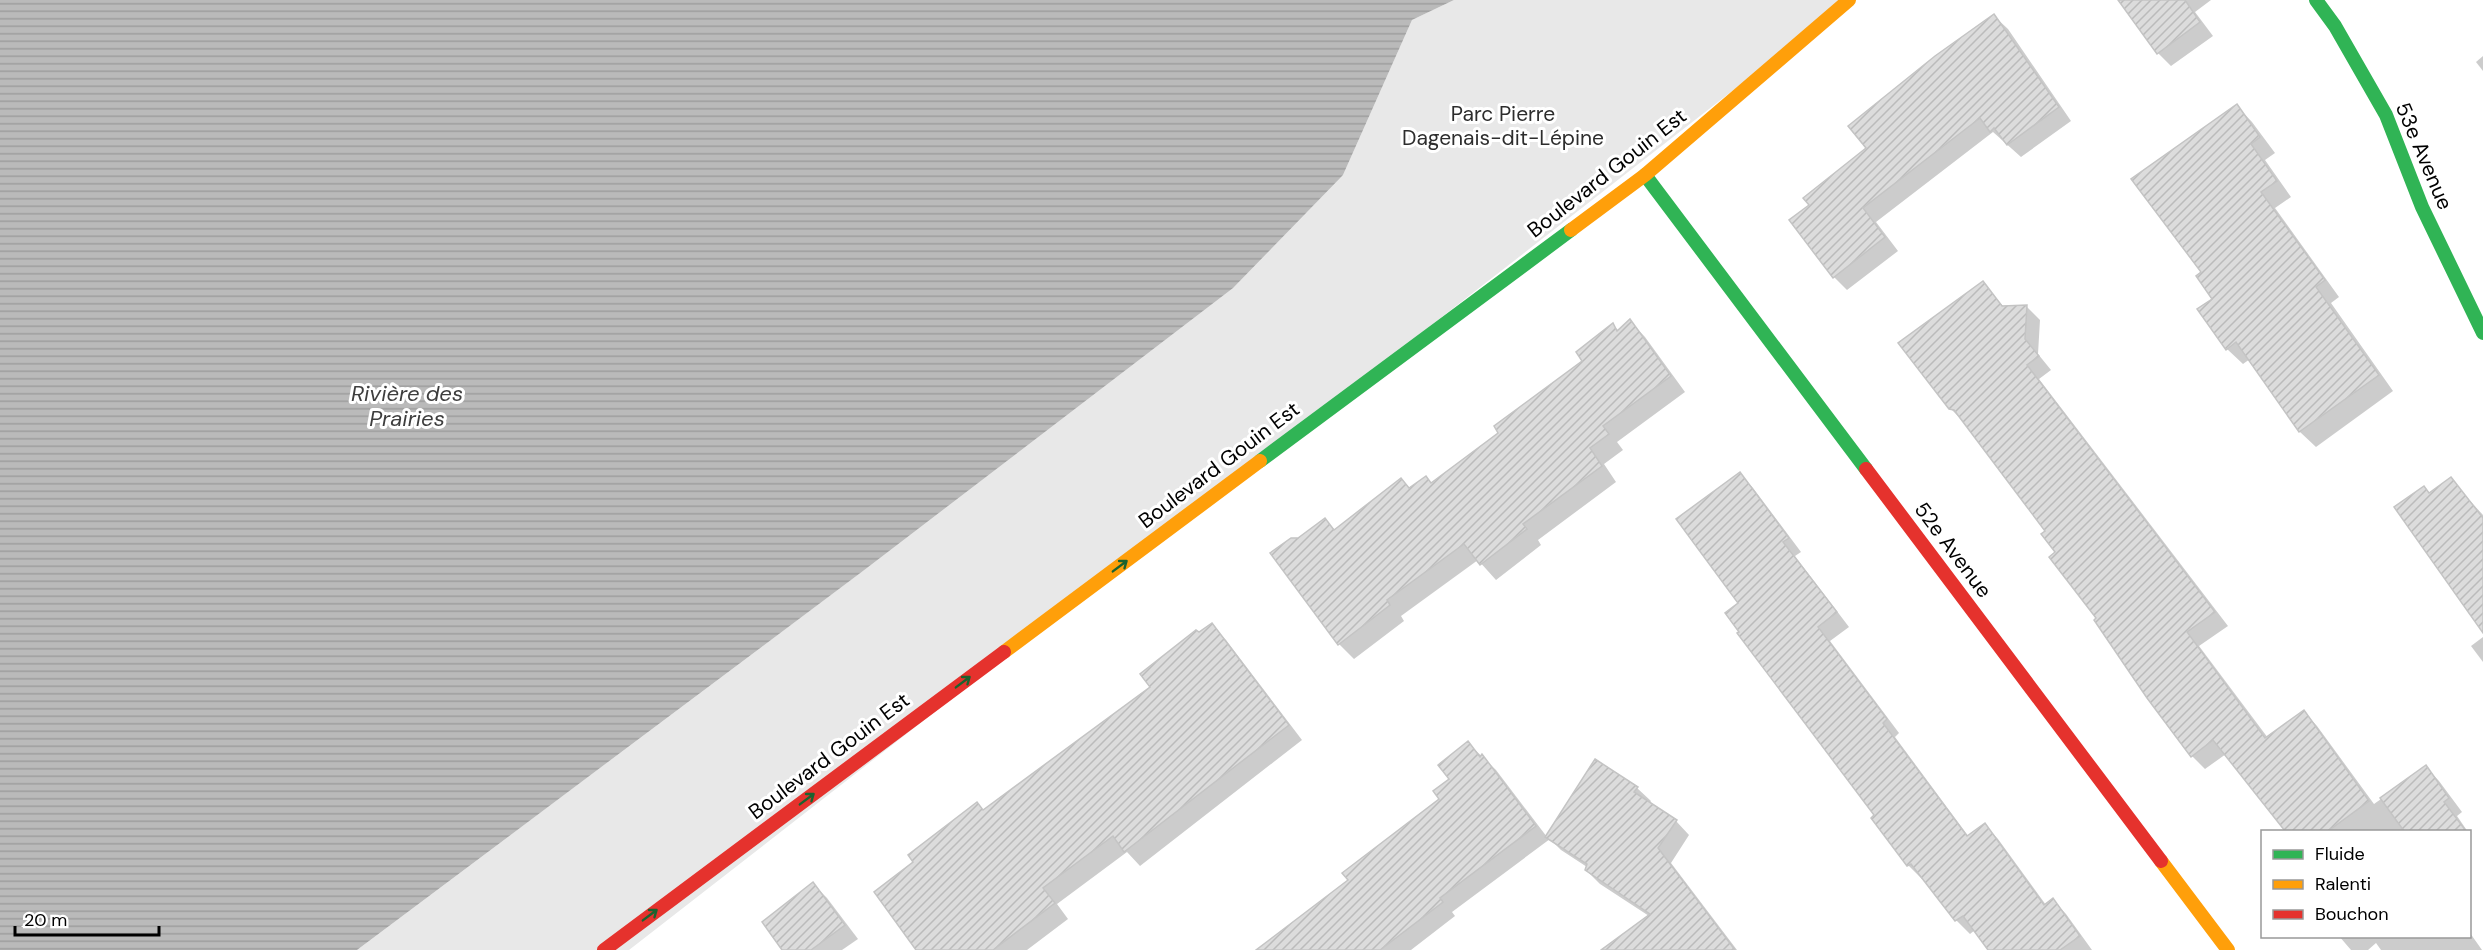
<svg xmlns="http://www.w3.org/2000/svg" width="2483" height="950" viewBox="0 0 2483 950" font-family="'DM Sans',sans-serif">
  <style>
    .park { fill: #e8e8e8 }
    .water { fill: url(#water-rules) }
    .shadow { fill: #0003 }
    .building { fill: url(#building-hatch); stroke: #c4c4c4; stroke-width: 1.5 }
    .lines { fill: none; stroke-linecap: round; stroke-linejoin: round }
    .fast { stroke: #30b455; stroke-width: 14 }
    .slow { stroke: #ff9f0a; stroke-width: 14 }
    .jam { stroke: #e5322d; stroke-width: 14 }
    .oneway { stroke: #1a632f }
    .labels { text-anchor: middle; stroke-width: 6; stroke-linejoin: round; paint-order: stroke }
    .park-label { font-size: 21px; fill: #2d2d2d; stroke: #fff }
    .street-label { font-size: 21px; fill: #000; stroke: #fff }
    .water-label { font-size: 22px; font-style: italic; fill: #3e3e3e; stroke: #fff }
  </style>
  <defs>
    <pattern id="water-rules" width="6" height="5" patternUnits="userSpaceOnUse" patternTransform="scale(1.5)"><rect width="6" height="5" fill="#bababa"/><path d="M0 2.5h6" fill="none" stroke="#9e9e9e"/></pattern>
    <pattern id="building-hatch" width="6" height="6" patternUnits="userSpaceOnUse" patternTransform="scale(1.5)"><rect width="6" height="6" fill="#dcdcdc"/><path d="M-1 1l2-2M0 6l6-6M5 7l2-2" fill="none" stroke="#bbb"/></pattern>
  </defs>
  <rect width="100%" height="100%" fill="#fff"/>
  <path class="park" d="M 1454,0 L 1849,0 L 629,950 L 357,950 L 859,574 L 1343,175 L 1412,20 Z"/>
  <path class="water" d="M 0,0 L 1454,0 L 1412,20 L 1343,175 L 1233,288 L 859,574 L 357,950 L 0,950 Z"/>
  <g class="shadow">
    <path d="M 2120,0 L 2211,0 L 2195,12 L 2213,36 L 2171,66 L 2158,53 Z"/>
    <path d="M 1994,16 L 2008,29 L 2071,121 L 2021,157 L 1993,132 L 1876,222 L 1898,251 L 1847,290 L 1834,277 L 1811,205 Z"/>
    <path d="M 2483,56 L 2483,71 L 2476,62 Z"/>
    <path d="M 2237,106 L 2252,122 L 2275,153 L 2265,160 L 2291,197 L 2275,208 L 2339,297 L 2331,303 L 2393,391 L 2316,447 L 2300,432 L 2250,359 L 2243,364 L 2227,349 L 2214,299 L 2203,272 Z"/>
    <path d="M 1982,283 L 2004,307 L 2026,306 L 2040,320 L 2038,354 L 2051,370 L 2039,379 L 2228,626 L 2199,646 L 2268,738 L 2304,712 L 2317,726 L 2374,804 L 2426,767 L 2439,781 L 2462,812 L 2457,816 L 2468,832 L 2287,832 L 2226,754 L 2205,769 L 2192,756 L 2098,618 L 2047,532 L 1964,422 L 1950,408 Z"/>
    <path d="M 1630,321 L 1645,337 L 1685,392 L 1617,442 L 1623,450 L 1604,464 L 1616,482 L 1538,540 L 1541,545 L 1496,580 L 1478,560 L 1401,616 L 1404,621 L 1354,659 L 1339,644 L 1298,540 L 1325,520 L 1335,530 L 1410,489 L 1432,485 L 1500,433 L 1584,362 L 1613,325 L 1619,331 Z"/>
    <path d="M 1740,474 L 1753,488 L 1801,552 L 1795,556 L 1849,627 L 1830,641 L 1899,733 L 1895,737 L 1969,837 L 1985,825 L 1998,839 L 2046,905 L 2053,900 L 2066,914 L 2092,950 L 1990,950 L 1975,930 L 1970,934 L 1956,920 L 1923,878 L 1922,879 L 1908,865 L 1873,818 L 1876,816 L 1740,604 Z"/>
    <path d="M 2450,479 L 2483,515 L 2483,631 L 2430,494 Z"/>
    <path d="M 1211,625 L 1226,640 L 1302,740 L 1140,866 L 1127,852 L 1057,904 L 1068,919 L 1027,950 L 918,950 L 916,862 L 977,804 L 984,811 L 1152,687 L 1199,634 Z"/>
    <path d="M 2483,637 L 2483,662 L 2471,646 Z"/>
    <path d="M 1468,743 L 1496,770 L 1547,837 L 1637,788 L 1651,801 L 1649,804 L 1676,821 L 1689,835 L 1671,863 L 1737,950 L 1641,950 L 1649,916 L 1600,884 L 1586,870 L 1587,867 L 1561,850 L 1550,839 L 1452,912 L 1455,916 L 1411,950 L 1258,950 L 1350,881 L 1441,799 Z"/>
    <path d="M 813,884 L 827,898 L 858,939 L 842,950 L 784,950 Z"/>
    <path d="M 2470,933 L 2482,950 L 2381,950 L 2376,943 L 2368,950 L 2351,950 L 2339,936 L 2470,936 Z"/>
  </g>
  <g class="building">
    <path d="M 2118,0 L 2185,0 L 2200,22 L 2157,54 Z"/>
    <path d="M 1994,14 L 2059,107 L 2007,145 L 1994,128 L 1990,132 L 1980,118 L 1863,208 L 1885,237 L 1833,278 L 1789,220 L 1809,205 L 1803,198 L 1866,148 L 1848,126 L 1935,56 Z"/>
    <path d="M 2237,104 L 2260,137 L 2251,144 L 2277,181 L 2261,192 L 2325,280 L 2316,287 L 2379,375 L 2299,432 L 2236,342 L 2226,350 L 2197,309 L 2212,299 L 2196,276 L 2201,272 L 2131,179 Z"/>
    <path d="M 1983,281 L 2002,306 L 2027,305 L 2025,339 L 2039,356 L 2027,365 L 2215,612 L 2187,632 L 2265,738 L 2304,710 L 2369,801 L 2328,831 L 2285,831 L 2213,740 L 2191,757 L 2147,698 L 2094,620 L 2096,618 L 2049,557 L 2055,552 L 2041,534 L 2045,531 L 1954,410 L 1949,409 L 1898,343 Z"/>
    <path d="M 1630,319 L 1671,376 L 1603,426 L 1609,434 L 1590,448 L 1602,466 L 1523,524 L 1527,529 L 1480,565 L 1464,544 L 1387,600 L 1390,605 L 1338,645 L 1270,553 L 1291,538 L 1298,538 L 1325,518 L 1334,530 L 1401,478 L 1409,488 L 1426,476 L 1431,483 L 1498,433 L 1494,426 L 1582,361 L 1576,352 L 1613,323 L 1617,331 Z"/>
    <path d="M 1740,472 L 1789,538 L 1783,542 L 1837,612 L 1818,627 L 1887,719 L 1883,723 L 1967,836 L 1985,823 L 2044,905 L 2053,898 L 2080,936 L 2060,950 L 1988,950 L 1963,916 L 1955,921 L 1911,864 L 1907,866 L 1871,818 L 1874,815 L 1737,633 L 1739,632 L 1725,613 L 1738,603 L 1676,519 Z"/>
    <path d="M 2451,477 L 2483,518 L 2483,633 L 2394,507 L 2424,486 L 2429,493 Z"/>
    <path d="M 1212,623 L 1289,725 L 1124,852 L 1113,836 L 1043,888 L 1055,903 L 993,950 L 916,950 L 874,892 L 913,862 L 908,855 L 977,802 L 983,810 L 1150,687 L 1140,674 L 1196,630 L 1199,632 Z"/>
    <path d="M 1468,741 L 1480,757 L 1482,754 L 1536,826 L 1440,898 L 1443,902 L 1380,950 L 1256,950 L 1348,880 L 1342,873 L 1439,799 L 1433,791 L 1449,779 L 1438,765 Z"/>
    <path d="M 1595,759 L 1638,787 L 1634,792 L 1677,820 L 1658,848 L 1735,950 L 1601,950 L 1650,914 L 1585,870 L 1587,864 L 1545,837 Z"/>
    <path d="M 2426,765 L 2449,798 L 2444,802 L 2466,831 L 2404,831 L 2380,798 Z"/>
    <path d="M 813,882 L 845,925 L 811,950 L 782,950 L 762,922 Z"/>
  </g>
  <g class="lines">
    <g class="fast">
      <path d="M 2316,0 L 2335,26 L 2386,115 L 2422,207 L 2483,333"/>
      <path d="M 1645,175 L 1866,469"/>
      <path d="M 1260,461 L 1571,230"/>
    </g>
    <g class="slow">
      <path d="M 1571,230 L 1645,175 L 1849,0"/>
      <path d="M 1004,652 L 1260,461"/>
      <path d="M 2161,861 L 2228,950"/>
    </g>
    <g class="jam">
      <path d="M 1866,469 L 2161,861"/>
      <path d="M 604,950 L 1004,652"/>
    </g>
  </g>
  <defs><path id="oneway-shaft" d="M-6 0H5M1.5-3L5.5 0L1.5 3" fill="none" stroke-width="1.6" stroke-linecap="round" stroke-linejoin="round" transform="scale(1.5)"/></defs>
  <g class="oneway">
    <use href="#oneway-shaft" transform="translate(1120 566) rotate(-37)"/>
    <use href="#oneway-shaft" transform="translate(963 682) rotate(-37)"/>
    <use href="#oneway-shaft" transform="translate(807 799) rotate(-37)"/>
    <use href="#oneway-shaft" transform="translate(650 915) rotate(-37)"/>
  </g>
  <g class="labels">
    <g class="park-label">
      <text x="1503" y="121">Parc Pierre<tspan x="1503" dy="24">Dagenais-dit-Lépine</tspan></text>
    </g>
    <g class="street-label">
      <text transform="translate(2424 156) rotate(67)" y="7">53e Avenue</text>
      <text transform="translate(1607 173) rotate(-38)" y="7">Boulevard Gouin Est</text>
      <text transform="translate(1219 465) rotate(-37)" y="7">Boulevard Gouin Est</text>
      <text transform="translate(1953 550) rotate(53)" y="7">52e Avenue</text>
      <text transform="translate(829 756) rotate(-37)" y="7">Boulevard Gouin Est</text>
    </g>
    <g class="water-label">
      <text x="407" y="401">Rivière des<tspan x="407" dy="25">Prairies</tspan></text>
    </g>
  </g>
  <rect x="2261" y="830" width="210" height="108" fill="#ffffff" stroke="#999999" stroke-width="1.5"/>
  <rect x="2273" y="850" width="30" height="9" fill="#30b455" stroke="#999999" stroke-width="1.5"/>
  <text x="2315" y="860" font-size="18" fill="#000000">Fluide</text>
  <rect x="2273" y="880" width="30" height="9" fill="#ff9f0a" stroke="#999999" stroke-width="1.5"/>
  <text x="2315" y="890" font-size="18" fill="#000000">Ralenti</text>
  <rect x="2273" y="910" width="30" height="9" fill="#e5322d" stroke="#999999" stroke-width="1.5"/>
  <text x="2315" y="920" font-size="18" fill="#000000">Bouchon</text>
  <path d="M15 926v9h144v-9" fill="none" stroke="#000000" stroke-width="3"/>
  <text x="24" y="926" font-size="18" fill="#000000" stroke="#ffffff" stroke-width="4.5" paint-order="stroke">20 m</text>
</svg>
